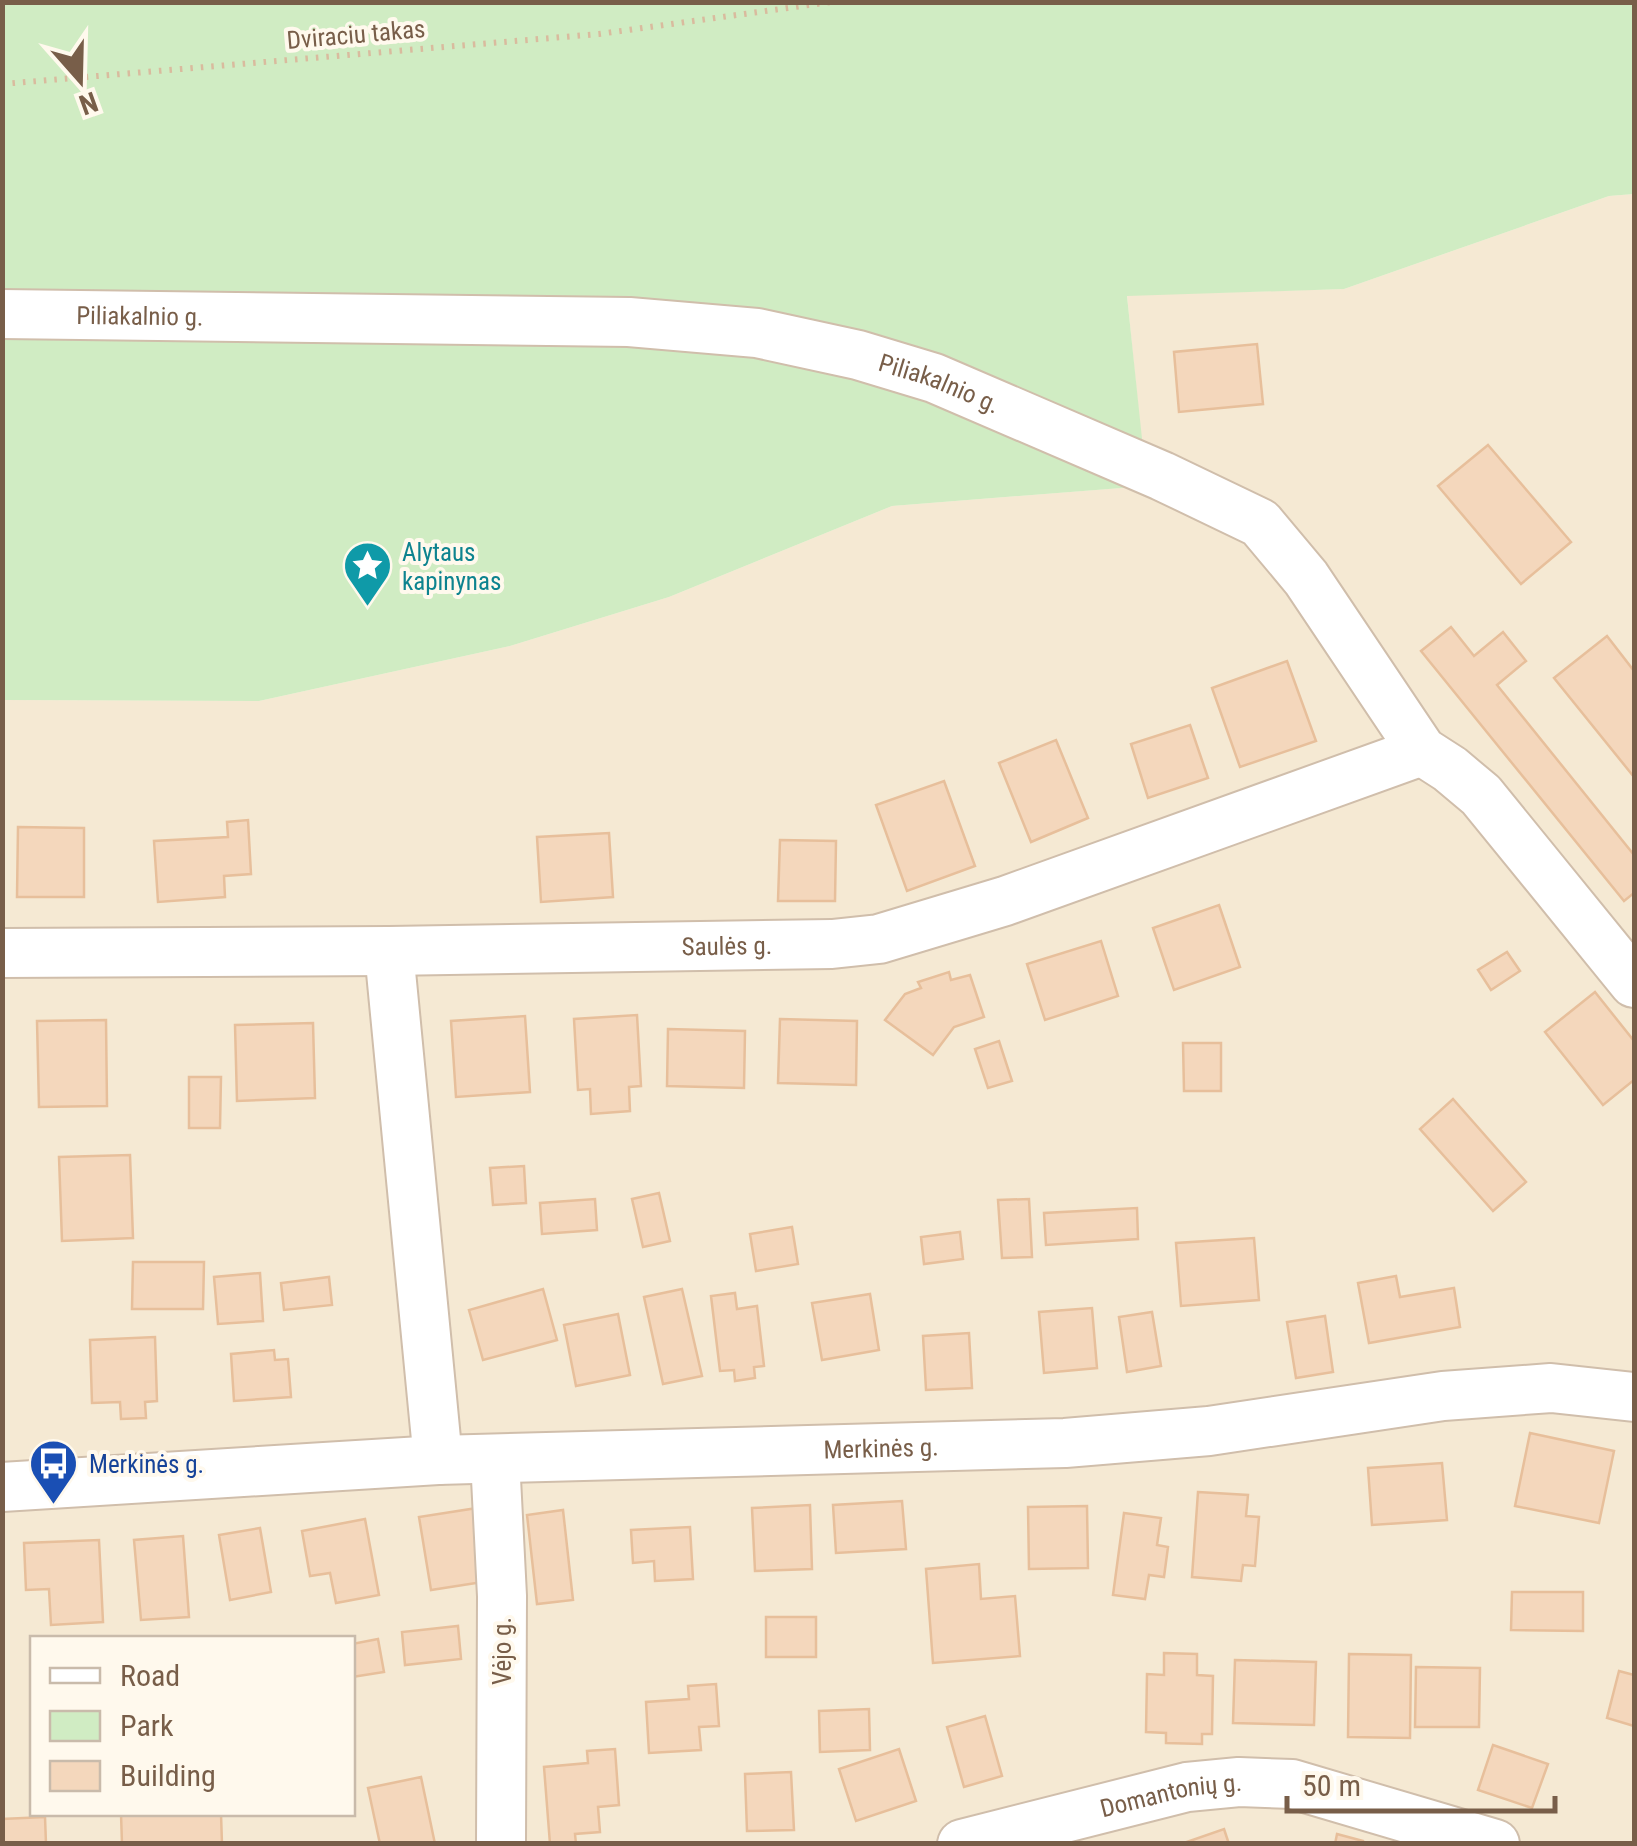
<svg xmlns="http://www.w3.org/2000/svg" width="1637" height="1846" viewBox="0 0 1637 1846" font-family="'Roboto Condensed',sans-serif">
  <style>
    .residential { fill: #f5e9d3; fill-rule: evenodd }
    .green { fill: #d0ecc3 }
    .building { fill: #f4d7bc; stroke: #e7bf9b; stroke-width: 2.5 }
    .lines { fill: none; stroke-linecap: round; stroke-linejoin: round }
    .minor-casing { stroke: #d0beab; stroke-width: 52 }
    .path { stroke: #d9bb9e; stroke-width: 6; stroke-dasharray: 2.5 8; stroke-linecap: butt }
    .minor { stroke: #fff; stroke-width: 48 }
    .labels { text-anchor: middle; stroke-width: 8; stroke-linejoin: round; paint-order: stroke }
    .street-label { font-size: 25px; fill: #785e49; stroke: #fff9ed }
    .culture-label { font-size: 25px; fill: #0d838f; stroke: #fff9ed; text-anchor: start }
    .transit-label { font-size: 25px; fill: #164399; stroke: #fff9ed; text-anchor: start }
  </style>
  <rect width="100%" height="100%" fill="#fdf6e5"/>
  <path class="residential" d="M 1634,194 L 1634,1843 L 3,1844 L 3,700 L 259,701 L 510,646 L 669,597 L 892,506 L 1146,486 L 1127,295 L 1344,289 L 1609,196 ZM 32,1638 L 352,1638 L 352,1814 L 32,1814 Z"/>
  <path class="green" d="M 2,3 L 1634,3 L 1634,194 L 1609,196 L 1344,289 L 1127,296 L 1147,486 L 892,506 L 669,597 L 510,646 L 259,701 L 3,700 Z"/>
  <g class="building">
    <path d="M 1257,344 L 1263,404 L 1179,412 L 1174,352 Z"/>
    <path d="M 1488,445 L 1571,542 L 1521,584 L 1438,486 Z"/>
    <path d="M 1451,627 L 1474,656 L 1503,632 L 1526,661 L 1497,685 L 1634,855 L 1634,893 L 1624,901 L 1421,651 Z"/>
    <path d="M 1607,636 L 1634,671 L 1634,777 L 1554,678 Z"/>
    <path d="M 1287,661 L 1316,741 L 1240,767 L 1212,688 Z"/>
    <path d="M 1190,725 L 1208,778 L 1148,798 L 1131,744 Z"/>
    <path d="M 1056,740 L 1088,818 L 1031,842 L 999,763 Z"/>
    <path d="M 944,781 L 975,866 L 907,891 L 876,805 Z"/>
    <path d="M 248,820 L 251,874 L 224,876 L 225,897 L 158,902 L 154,841 L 228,837 L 227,822 Z"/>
    <path d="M 18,827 L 84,828 L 84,897 L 17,897 Z"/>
    <path d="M 609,833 L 613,897 L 541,902 L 537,837 Z"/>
    <path d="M 780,840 L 836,841 L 835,901 L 778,901 Z"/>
    <path d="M 1219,905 L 1240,967 L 1174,990 L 1153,928 Z"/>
    <path d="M 1101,941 L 1118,996 L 1045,1020 L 1027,964 Z"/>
    <path d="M 1507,952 L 1520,971 L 1491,990 L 1478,970 Z"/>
    <path d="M 949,972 L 951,980 L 970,975 L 984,1017 L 954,1027 L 933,1055 L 885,1020 L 905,994 L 921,988 L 918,982 Z"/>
    <path d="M 1595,992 L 1634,1041 L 1634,1080 L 1603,1105 L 1545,1032 Z"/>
    <path d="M 637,1015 L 641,1086 L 629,1087 L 630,1111 L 591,1114 L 590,1089 L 578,1090 L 574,1019 Z"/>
    <path d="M 525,1016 L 530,1092 L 456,1097 L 451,1021 Z"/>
    <path d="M 780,1019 L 857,1021 L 856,1085 L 778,1083 Z"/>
    <path d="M 106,1020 L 107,1106 L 39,1107 L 37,1021 Z"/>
    <path d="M 313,1023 L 315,1098 L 237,1101 L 235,1025 Z"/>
    <path d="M 668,1029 L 745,1031 L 744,1088 L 667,1086 Z"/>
    <path d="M 999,1041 L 1012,1081 L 988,1088 L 975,1049 Z"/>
    <path d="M 1183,1043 L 1221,1043 L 1221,1091 L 1184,1091 Z"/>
    <path d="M 189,1077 L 221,1077 L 220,1128 L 189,1128 Z"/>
    <path d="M 1453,1099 L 1526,1182 L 1493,1211 L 1420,1129 Z"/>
    <path d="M 130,1155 L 133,1238 L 62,1241 L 59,1157 Z"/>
    <path d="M 524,1166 L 526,1203 L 493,1205 L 490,1168 Z"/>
    <path d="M 659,1193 L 670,1241 L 643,1247 L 632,1199 Z"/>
    <path d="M 595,1199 L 597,1230 L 542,1234 L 540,1203 Z"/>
    <path d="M 1029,1199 L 1032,1257 L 1002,1258 L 998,1200 Z"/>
    <path d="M 1137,1208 L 1138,1239 L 1046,1245 L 1044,1213 Z"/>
    <path d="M 792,1227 L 798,1264 L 756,1271 L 750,1234 Z"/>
    <path d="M 960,1232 L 963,1259 L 924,1264 L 921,1237 Z"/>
    <path d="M 1254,1238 L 1259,1300 L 1181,1306 L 1176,1243 Z"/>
    <path d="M 133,1262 L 204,1262 L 203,1309 L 132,1309 Z"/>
    <path d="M 260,1273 L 263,1321 L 218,1324 L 214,1277 Z"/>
    <path d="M 1396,1276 L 1400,1297 L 1454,1288 L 1460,1327 L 1369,1343 L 1358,1283 Z"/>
    <path d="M 329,1277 L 332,1305 L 284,1310 L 281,1283 Z"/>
    <path d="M 543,1289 L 557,1340 L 483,1360 L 469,1310 Z"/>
    <path d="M 682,1289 L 702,1376 L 663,1384 L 644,1297 Z"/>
    <path d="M 735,1293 L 737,1309 L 757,1306 L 764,1366 L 754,1367 L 755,1378 L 735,1381 L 734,1370 L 720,1371 L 711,1296 Z"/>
    <path d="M 870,1294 L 879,1350 L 822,1360 L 812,1303 Z"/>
    <path d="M 1092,1308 L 1097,1368 L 1044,1373 L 1039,1312 Z"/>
    <path d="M 1152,1312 L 1161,1366 L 1127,1372 L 1119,1317 Z"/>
    <path d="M 618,1314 L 630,1375 L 576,1386 L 564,1325 Z"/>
    <path d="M 1325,1316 L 1333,1372 L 1296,1378 L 1287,1322 Z"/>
    <path d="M 969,1333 L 972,1388 L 926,1390 L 923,1336 Z"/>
    <path d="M 155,1337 L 157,1401 L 145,1402 L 146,1418 L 121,1419 L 120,1402 L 92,1403 L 90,1340 Z"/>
    <path d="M 274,1350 L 275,1360 L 288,1359 L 291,1397 L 234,1401 L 231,1354 Z"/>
    <path d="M 1530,1433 L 1614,1451 L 1599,1523 L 1515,1506 Z"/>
    <path d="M 1442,1463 L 1447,1520 L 1372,1525 L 1368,1468 Z"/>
    <path d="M 1198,1492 L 1248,1495 L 1246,1516 L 1259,1517 L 1255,1566 L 1243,1565 L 1241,1581 L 1192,1577 Z"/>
    <path d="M 902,1501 L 906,1549 L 836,1553 L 833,1505 Z"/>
    <path d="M 810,1505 L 812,1569 L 755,1571 L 752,1508 Z"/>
    <path d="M 1087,1506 L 1088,1568 L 1029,1569 L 1028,1507 Z"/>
    <path d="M 477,1508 L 489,1581 L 431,1590 L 419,1517 Z"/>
    <path d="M 563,1510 L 573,1600 L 537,1604 L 527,1515 Z"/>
    <path d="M 1124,1513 L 1161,1518 L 1157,1545 L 1168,1547 L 1164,1577 L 1149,1575 L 1145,1599 L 1113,1595 Z"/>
    <path d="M 365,1519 L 379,1595 L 336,1603 L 330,1573 L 310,1576 L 302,1531 Z"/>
    <path d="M 690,1527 L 693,1579 L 655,1581 L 654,1561 L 633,1563 L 631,1530 Z"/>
    <path d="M 260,1528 L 271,1592 L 230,1600 L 219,1535 Z"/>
    <path d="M 183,1536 L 189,1617 L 141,1620 L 134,1540 Z"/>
    <path d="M 99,1540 L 103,1622 L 51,1625 L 49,1589 L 26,1590 L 24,1543 Z"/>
    <path d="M 979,1564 L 981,1599 L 1015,1596 L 1020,1656 L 933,1663 L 926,1569 Z"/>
    <path d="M 1512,1592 L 1583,1592 L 1583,1631 L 1511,1630 Z"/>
    <rect x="766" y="1617" width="50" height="40"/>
    <path d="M 458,1626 L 461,1659 L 405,1665 L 402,1632 Z"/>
    <path d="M 378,1639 L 384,1672 L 352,1677 L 352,1644 Z"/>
    <path d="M 1164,1653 L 1197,1654 L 1197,1675 L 1213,1676 L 1212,1734 L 1202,1734 L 1202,1744 L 1166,1743 L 1166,1733 L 1146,1732 L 1147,1674 L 1164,1675 Z"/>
    <path d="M 1349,1654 L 1411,1655 L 1410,1738 L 1348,1737 Z"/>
    <path d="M 1235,1660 L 1316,1662 L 1314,1725 L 1233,1723 Z"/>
    <path d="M 1416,1667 L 1480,1668 L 1479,1727 L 1415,1727 Z"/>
    <path d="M 1619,1671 L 1634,1675 L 1634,1726 L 1607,1718 Z"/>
    <path d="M 716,1684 L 719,1726 L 699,1727 L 701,1750 L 649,1753 L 646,1702 L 689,1699 L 688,1686 Z"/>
    <path d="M 869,1709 L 870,1750 L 820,1752 L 819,1711 Z"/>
    <path d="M 985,1716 L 1002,1776 L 964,1787 L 947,1727 Z"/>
    <path d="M 1493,1745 L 1548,1764 L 1532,1808 L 1478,1790 Z"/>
    <path d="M 615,1749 L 619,1805 L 598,1807 L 600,1832 L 575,1834 L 576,1844 L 550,1844 L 544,1767 L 588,1763 L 587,1751 Z"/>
    <path d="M 899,1749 L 916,1801 L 856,1821 L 839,1769 Z"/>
    <path d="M 791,1772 L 794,1830 L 747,1831 L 745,1774 Z"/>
    <path d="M 421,1777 L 435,1844 L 380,1844 L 368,1788 Z"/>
    <path d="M 121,1814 L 221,1814 L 222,1844 L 122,1844 Z"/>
    <path d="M 45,1817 L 46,1844 L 2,1844 L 2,1819 Z"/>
    <path d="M 1224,1829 L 1229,1844 L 1181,1844 Z"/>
    <path d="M 1337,1834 L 1363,1841 L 1363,1844 L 1335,1844 Z"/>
  </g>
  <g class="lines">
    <defs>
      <g id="minor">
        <path id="s1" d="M 2,314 L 629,322 L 757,333 L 858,355 L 934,378 L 1162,476 L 1260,523 L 1306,578 L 1422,751 L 1450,769 L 1481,795 L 1634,983"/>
        <path d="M 389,951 L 438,1460"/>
        <path id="s2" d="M 2,953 L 389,951 L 832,944 L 879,939 L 1005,901 L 1422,751"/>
        <path d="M 495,1459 L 502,1596 L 501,1844"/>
        <path id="s3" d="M 2,1487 L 438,1460 L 1065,1443 L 1209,1431 L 1443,1396 L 1551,1388 L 1634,1397"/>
        <path id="s4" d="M 962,1844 L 1187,1787 L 1239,1782 L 1292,1784 L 1495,1844"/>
      </g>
    </defs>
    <use href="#minor" class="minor-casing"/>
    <path class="path" d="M 2,84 L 599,34 L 831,2"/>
    <use href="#minor" class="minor"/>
  </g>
  <defs>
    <symbol id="sight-pin" viewBox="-11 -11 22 30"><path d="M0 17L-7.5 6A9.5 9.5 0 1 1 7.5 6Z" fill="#0f9aa8" stroke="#fff9ed"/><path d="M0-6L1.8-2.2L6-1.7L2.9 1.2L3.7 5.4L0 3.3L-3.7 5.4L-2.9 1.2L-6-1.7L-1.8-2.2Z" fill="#fff"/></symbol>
    <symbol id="bus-pin" viewBox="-11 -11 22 30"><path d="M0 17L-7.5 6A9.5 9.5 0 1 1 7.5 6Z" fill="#1a4fb4" stroke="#fff9ed"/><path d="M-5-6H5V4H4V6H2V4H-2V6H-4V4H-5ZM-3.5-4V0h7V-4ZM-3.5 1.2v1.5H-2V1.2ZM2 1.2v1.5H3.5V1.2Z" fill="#fff"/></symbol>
  </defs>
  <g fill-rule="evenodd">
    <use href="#sight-pin" x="340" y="538" width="55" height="75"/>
    <use href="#bus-pin" x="26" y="1436" width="55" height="75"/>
  </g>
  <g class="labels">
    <g class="street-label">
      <text transform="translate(356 34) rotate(-5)" y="9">Dviraciu takas</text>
      <text dy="9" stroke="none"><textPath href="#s1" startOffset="138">Piliakalnio g.</textPath></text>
      <text dy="9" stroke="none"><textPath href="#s1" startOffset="945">Piliakalnio g.</textPath></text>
      <text dy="9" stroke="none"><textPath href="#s2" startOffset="725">Saulės g.</textPath></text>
      <text dy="9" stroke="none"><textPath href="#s3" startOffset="880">Merkinės g.</textPath></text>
      <text transform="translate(502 1651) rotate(-90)" y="9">Vėjo g.</text>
      <text dy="9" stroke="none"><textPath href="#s4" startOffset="215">Domantonių g.</textPath></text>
    </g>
    <g class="culture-label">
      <text x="402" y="561">Alytaus<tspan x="402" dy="29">kapinynas</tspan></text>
    </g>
    <g class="transit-label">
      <text x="89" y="1473">Merkinės g.</text>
    </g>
  </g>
  <rect width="1637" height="1846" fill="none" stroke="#785e49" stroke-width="10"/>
  <rect x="30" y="1636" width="325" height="180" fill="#fff9ed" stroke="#c9bbab" stroke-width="2.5"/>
  <rect x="50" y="1668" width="50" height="15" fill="#ffffff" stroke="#c9bbab" stroke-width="2.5"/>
  <text x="120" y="1686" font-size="30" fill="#785e49">Road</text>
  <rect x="50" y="1711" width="50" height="30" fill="#d0ecc3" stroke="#c9bbab" stroke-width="2.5"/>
  <text x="120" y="1736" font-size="30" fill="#785e49">Park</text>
  <rect x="50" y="1761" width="50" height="30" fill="#f4d7bc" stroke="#c9bbab" stroke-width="2.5"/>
  <text x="120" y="1786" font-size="30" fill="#785e49">Building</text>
  <g transform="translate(80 80) rotate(160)" stroke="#fff9ed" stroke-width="8" paint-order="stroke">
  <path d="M0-8L18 38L0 25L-18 38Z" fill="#785e49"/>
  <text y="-15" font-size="28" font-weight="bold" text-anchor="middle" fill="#785e49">N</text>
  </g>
  <path d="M1287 1796v15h268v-15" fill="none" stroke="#785e49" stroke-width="5"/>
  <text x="1302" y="1796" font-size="30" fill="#785e49" stroke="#fff9ed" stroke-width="8" paint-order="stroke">50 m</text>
</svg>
